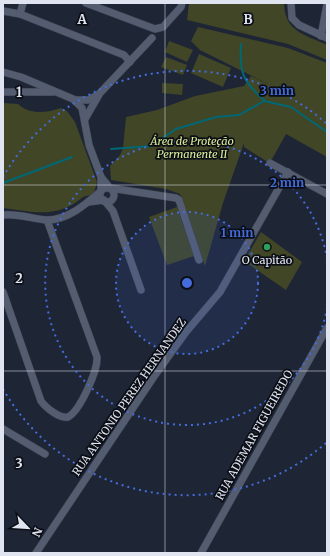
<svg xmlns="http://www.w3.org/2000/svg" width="330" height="556" viewBox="0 0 330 556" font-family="Merriweather,serif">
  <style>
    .green { fill: #404626 }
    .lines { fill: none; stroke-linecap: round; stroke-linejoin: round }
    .stream { stroke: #006775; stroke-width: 2 }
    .street-casing { stroke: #3c414f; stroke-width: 8 }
    .street { stroke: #545c6f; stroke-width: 7 }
    .grid { fill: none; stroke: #e0e4f0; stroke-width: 1; stroke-opacity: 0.55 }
    .ring { fill: none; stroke: #446cdd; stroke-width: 2; stroke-dasharray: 2 4 }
    .leisure-dot { fill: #2e9e5b; stroke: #0b0e15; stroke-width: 1.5 }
    .labels { text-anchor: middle; stroke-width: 3.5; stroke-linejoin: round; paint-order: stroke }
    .park-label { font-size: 11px; font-style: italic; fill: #dcef98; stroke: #0b0e15 }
    .poi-label { font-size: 11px; fill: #e0e4f0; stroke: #0b0e15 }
    .street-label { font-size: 11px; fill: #e0e4f0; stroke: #0b0e15 }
    .grid-label { font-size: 13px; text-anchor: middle; font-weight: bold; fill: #e0e4f0; stroke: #0b0e15; stroke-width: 3.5; stroke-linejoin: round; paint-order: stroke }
    .centre { fill: #446cdd; stroke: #0b0e15; stroke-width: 2 }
    .ring-label { font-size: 12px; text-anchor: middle; font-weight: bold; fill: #446cdd; stroke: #0b0e15; stroke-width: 3.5; stroke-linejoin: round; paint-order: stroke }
  </style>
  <rect width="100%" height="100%" fill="#1e2535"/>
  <g class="green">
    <path d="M 189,3 L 284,3 C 285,32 304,34 327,45 L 327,60 L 288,44 L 187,20 Z"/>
    <path d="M 198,27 L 288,48 L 327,63 L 327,157 L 286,134 L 272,159 L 266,161 L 244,147 L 244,143 L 223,203 L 205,266 L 180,194 L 166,189 L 111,180 L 110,166 L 120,155 L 123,148 L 126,117 L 157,110 L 195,96 L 244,86 L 251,76 L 272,86 L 200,50 L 191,41 Z"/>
    <path d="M 169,41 L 193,50 L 187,62 L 165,52 Z"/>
    <path d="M 199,54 L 231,68 L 223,87 L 191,73 Z"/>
    <path d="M 166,57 L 187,65 L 183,75 L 161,67 Z"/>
    <path d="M 162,83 L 183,84 L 182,95 L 162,93 Z"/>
    <path d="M 3,103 L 18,104 C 30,115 46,113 61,108 L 67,111 L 75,122 L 97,182 L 94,193 C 91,196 87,195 83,197 C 57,219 35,212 3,208 Z"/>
    <path d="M 177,207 L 194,256 L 167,265 L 149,217 Z"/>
    <path d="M 261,232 L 302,262 L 286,290 L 244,261 Z"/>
  </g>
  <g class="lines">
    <g class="stream">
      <path d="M 241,44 C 239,72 243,82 264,100"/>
      <path d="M 111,149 L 151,146 L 176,129 L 216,117 L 239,115 L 264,101 L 291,107 L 327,132"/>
      <path d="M 3,183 L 72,157"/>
    </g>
    <defs>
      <g id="street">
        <path d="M 86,3 L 155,29 L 163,27 L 181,7 L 182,3"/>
        <path d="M 291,3 L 292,18 L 299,25 L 327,38"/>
        <path d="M 3,11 L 20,14 L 124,55 L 130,62"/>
        <path d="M 20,14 L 23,3"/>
        <path d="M 321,36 L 327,4"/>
        <path d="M 3,72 L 21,77 L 73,99 L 82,108 L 89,145 L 101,177 L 110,188 L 176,198 L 179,200 L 199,260"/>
        <path d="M 3,92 L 53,92"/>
        <path d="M 75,100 L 88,100 L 98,95"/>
        <path d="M 85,119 L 100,93 L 152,38"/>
        <path d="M 270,163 L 327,194"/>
        <circle cx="107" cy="195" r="7"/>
        <path d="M 89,202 L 104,200 L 113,211 L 141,290"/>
        <path d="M 3,215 C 18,213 32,219 47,220 C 68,220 86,204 101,191 L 101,177"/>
        <path d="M 3,292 L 41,401 C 46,408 60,419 68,417 C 80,411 98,370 97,357 L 47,220"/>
        <path d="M 3,429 L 45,454"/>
        <path d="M 36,553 L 153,378 L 186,332 L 220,292 L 288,172"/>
        <path d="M 201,553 L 327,328"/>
      </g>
    </defs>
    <use href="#street" class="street-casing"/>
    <use href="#street" class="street"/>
  </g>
  <path class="grid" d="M 165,3 L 165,553M 3,185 L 327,185M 3,371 L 327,371"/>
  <circle cx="187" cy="283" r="71" fill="#446cdd" fill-opacity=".12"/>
  <g class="ring">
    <circle cx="187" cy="283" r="71"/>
    <path d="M327 308A142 142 0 1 1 327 258"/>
    <path d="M326 443A212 212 0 0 1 3 389M3 177A212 212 0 0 1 326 123"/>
  </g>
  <circle class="leisure-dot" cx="267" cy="247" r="4"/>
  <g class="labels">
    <g class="park-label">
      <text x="192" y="145">Área de Proteção<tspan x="192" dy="13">Permanente II</tspan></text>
    </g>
    <g class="poi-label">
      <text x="267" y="264">O Capitão</text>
    </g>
    <g class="street-label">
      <text transform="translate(129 397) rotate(-55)" y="4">RUA ANTONIO PEREZ HERNANDEZ</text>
      <text transform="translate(254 435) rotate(-61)" y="4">RUA ADEMAR FIGUEIREDO</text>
    </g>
  </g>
  <g class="grid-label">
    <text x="82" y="24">A</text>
    <text x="248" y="24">B</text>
    <text x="19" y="97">1</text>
    <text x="19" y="283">2</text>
    <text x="19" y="468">3</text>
  </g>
  <circle cx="187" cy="283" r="6" class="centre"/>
  <g class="ring-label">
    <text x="277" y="95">3 min</text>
    <text x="287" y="187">2 min</text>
    <text x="237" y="237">1 min</text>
  </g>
  <rect width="330" height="556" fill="none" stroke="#e0e4f0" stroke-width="8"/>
  <g transform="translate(28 528) rotate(115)" stroke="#0b0e15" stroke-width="3" paint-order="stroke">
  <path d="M0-3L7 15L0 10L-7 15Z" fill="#e0e4f0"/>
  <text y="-6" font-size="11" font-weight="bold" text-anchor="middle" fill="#e0e4f0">N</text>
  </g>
</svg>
